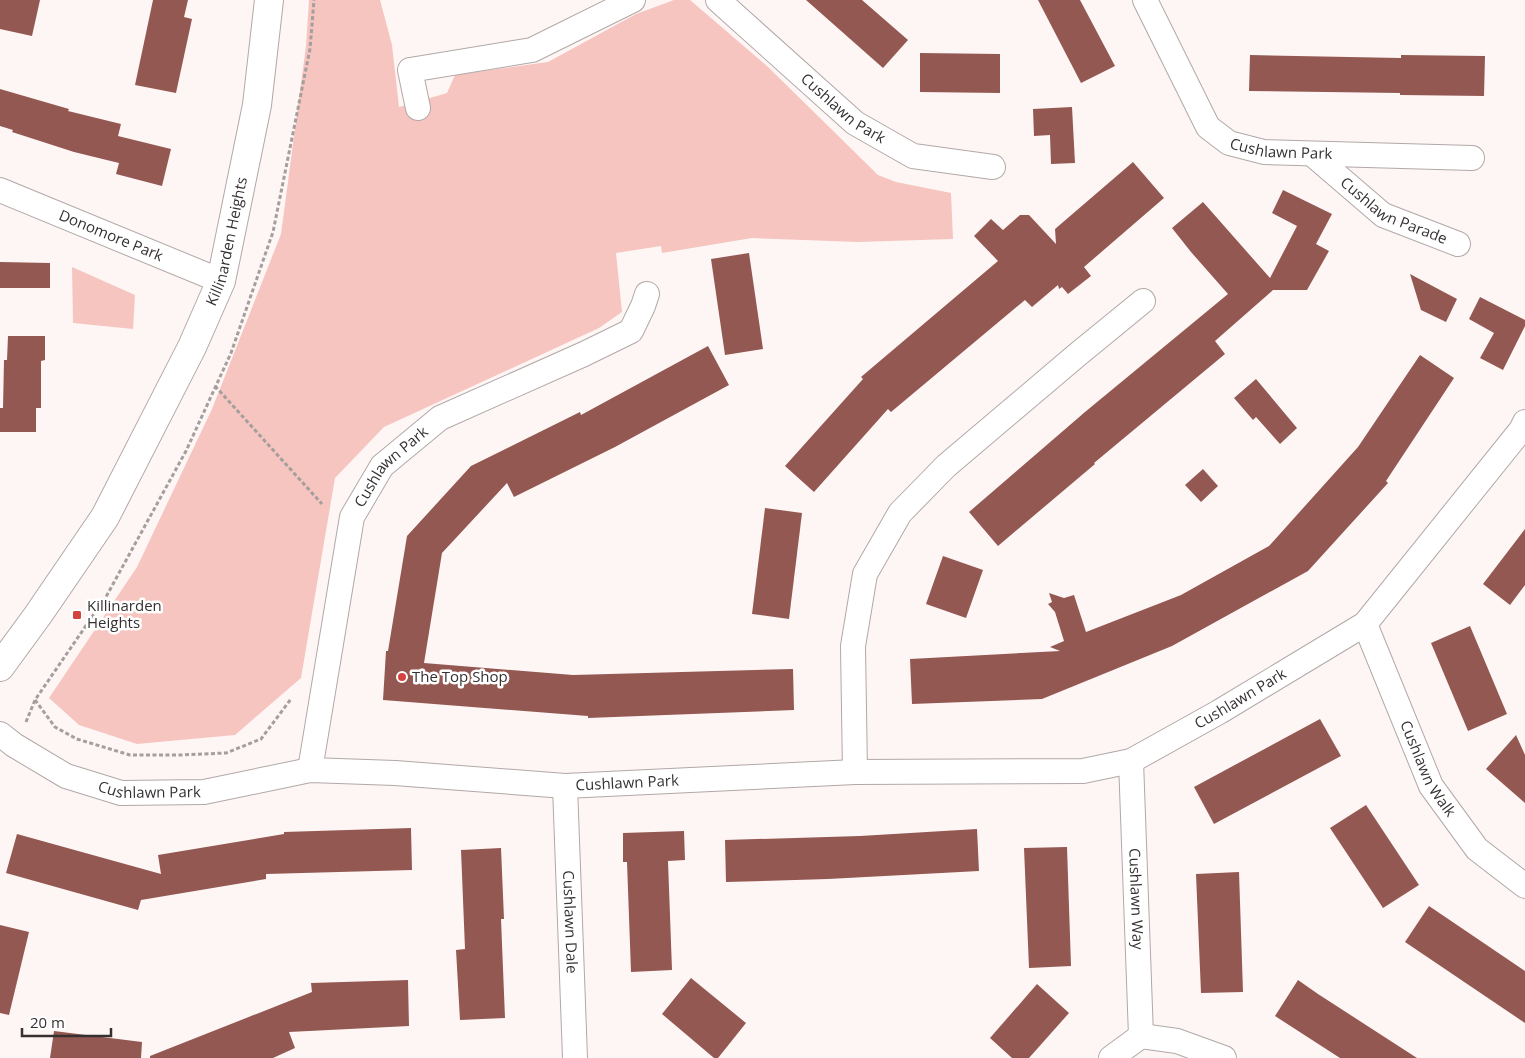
<svg xmlns="http://www.w3.org/2000/svg" width="1525" height="1058" viewBox="0 0 1525 1058" font-family="'Open Sans',sans-serif">
  <style>
    .green { fill: #f7c5c0 }
    .building { fill: #945852 }
    .lines { fill: none; stroke-linecap: round; stroke-linejoin: round }
    .minor-casing { stroke: #b1a8a7; stroke-width: 26 }
    .tertiary-casing { stroke: #b1a8a7; stroke-width: 30 }
    .path { stroke: #a49e9d; stroke-width: 3; stroke-dasharray: 4 2.5; stroke-linecap: butt }
    .minor { stroke: #fff; stroke-width: 24 }
    .tertiary { stroke: #fff; stroke-width: 28 }
    .poi-dot { fill: #d34440; stroke: #fff; stroke-width: 2 }
    .labels { text-anchor: middle; stroke-width: 5; stroke-linejoin: round; paint-order: stroke }
    .street-label { font-size: 15px; fill: #353131; stroke: #fff }
    .poi-label { font-size: 15px; fill: #353131; stroke: #fff; text-anchor: start }
  </style>
  <rect width="100%" height="100%" fill="#fef6f5"/>
  <g class="green">
    <path d="M 309,0 L 380,0 L 392,45 L 399,107 L 447,93 L 455,75 L 548,62 L 636,14 L 674,0 L 690,0 L 767,66 L 878,175 L 896,182 L 951,193 L 953,239 L 858,242 L 752,238 L 662,253 L 661,246 L 616,253 L 622,312 L 599,328 L 384,427 L 335,478 L 301,678 L 235,735 L 137,744 L 79,725 L 49,698 L 137,567 L 212,409 L 281,234 L 306,46 Z"/>
    <path d="M 72,267 L 135,295 L 133,329 L 73,323 Z"/>
  </g>
  <g class="building">
    <path d="M 0,0 L 40,0 L 32,36 L 0,29 Z"/>
    <path d="M 153,0 L 188,0 L 184,17 L 192,19 L 176,93 L 135,85 Z"/>
    <path d="M 806,0 L 862,0 L 908,40 L 883,68 Z"/>
    <path d="M 1038,0 L 1080,0 L 1115,66 L 1081,83 Z"/>
    <path d="M 920,53 L 1000,54 L 1000,93 L 920,92 Z"/>
    <path d="M 1250,55 L 1401,58 L 1401,55 L 1485,56 L 1484,96 L 1400,95 L 1400,93 L 1249,91 Z"/>
    <path d="M 0,89 L 69,109 L 68,111 L 121,124 L 118,136 L 171,149 L 162,186 L 116,174 L 119,163 L 74,152 L 12,132 L 13,130 L 0,126 Z"/>
    <path d="M 1072,107 L 1075,163 L 1051,164 L 1050,135 L 1034,136 L 1033,109 Z"/>
    <path d="M 1133,162 L 1164,198 L 1084,267 L 1091,276 L 1068,294 L 1062,287 L 1059,289 L 1058,285 L 1032,307 L 1025,300 L 891,412 L 888,409 L 814,492 L 785,466 L 863,379 L 861,377 L 998,261 L 974,236 L 991,219 L 1003,230 L 1020,215 L 1029,215 L 1056,244 L 1055,229 Z"/>
    <path d="M 1283,190 L 1332,214 L 1316,244 L 1329,251 L 1307,290 L 1273,290 L 1215,341 L 1225,354 L 1094,463 L 1095,464 L 998,546 L 969,512 L 1085,412 L 1228,294 L 1191,252 L 1172,228 L 1203,202 L 1270,278 L 1297,226 L 1272,213 Z"/>
    <path d="M 749,253 L 763,349 L 725,355 L 711,259 Z"/>
    <path d="M 0,262 L 50,263 L 50,288 L 0,288 Z"/>
    <path d="M 1410,274 L 1457,299 L 1446,322 L 1421,310 Z"/>
    <path d="M 1480,297 L 1525,320 L 1525,326 L 1503,370 L 1480,358 L 1494,333 L 1469,319 Z"/>
    <path d="M 8,336 L 45,336 L 45,360 L 41,361 L 41,408 L 36,408 L 36,432 L 0,432 L 0,408 L 3,408 L 4,360 L 7,360 Z"/>
    <path d="M 708,346 L 729,385 L 615,447 L 514,497 L 507,483 L 442,553 L 424,663 L 573,675 L 793,669 L 794,710 L 588,718 L 588,716 L 383,700 L 386,651 L 388,651 L 407,536 L 471,466 L 580,412 L 581,415 Z"/>
    <path d="M 1420,355 L 1454,378 L 1386,481 L 1388,483 L 1308,571 L 1172,646 L 1042,699 L 912,704 L 910,659 L 1060,651 L 1050,647 L 1064,641 L 1055,612 L 1048,604 L 1052,602 L 1049,593 L 1064,598 L 1074,595 L 1086,632 L 1181,595 L 1269,546 L 1358,447 Z"/>
    <path d="M 1256,379 L 1297,428 L 1280,444 L 1256,417 L 1253,420 L 1234,398 Z"/>
    <path d="M 1203,469 L 1218,486 L 1201,502 L 1185,485 Z"/>
    <path d="M 765,508 L 802,513 L 789,619 L 752,614 Z"/>
    <path d="M 1525,529 L 1525,585 L 1510,605 L 1483,584 Z"/>
    <path d="M 943,556 L 983,570 L 966,618 L 926,604 Z"/>
    <path d="M 1470,626 L 1507,714 L 1468,731 L 1431,643 Z"/>
    <path d="M 1320,719 L 1341,756 L 1214,824 L 1194,787 Z"/>
    <path d="M 1516,735 L 1525,755 L 1525,803 L 1486,769 Z"/>
    <path d="M 1366,805 L 1419,885 L 1383,908 L 1330,828 Z"/>
    <path d="M 411,828 L 412,870 L 266,874 L 266,879 L 141,900 L 138,910 L 6,873 L 17,834 L 161,874 L 158,855 L 284,834 L 284,832 Z"/>
    <path d="M 977,829 L 979,871 L 828,879 L 726,882 L 725,840 L 860,836 Z"/>
    <path d="M 684,831 L 685,860 L 668,861 L 672,970 L 631,972 L 627,862 L 623,862 L 623,833 Z"/>
    <path d="M 1067,847 L 1071,966 L 1029,968 L 1024,848 Z"/>
    <path d="M 501,848 L 504,919 L 501,919 L 505,1018 L 460,1020 L 456,950 L 465,949 L 461,850 Z"/>
    <path d="M 1239,872 L 1243,992 L 1201,993 L 1196,874 Z"/>
    <path d="M 1429,906 L 1525,971 L 1525,1023 L 1405,942 Z"/>
    <path d="M 0,925 L 29,932 L 9,1015 L 0,1013 Z"/>
    <path d="M 691,978 L 746,1023 L 718,1058 L 714,1058 L 662,1014 Z"/>
    <path d="M 408,980 L 409,1026 L 289,1032 L 295,1048 L 273,1058 L 150,1058 L 150,1056 L 312,992 L 311,983 Z"/>
    <path d="M 1298,980 L 1318,994 L 1417,1058 L 1340,1058 L 1275,1016 Z"/>
    <path d="M 1037,984 L 1069,1013 L 1029,1058 L 1012,1058 L 990,1038 Z"/>
    <path d="M 54,1031 L 142,1042 L 141,1058 L 50,1058 Z"/>
  </g>
  <g class="lines">
    <defs>
      <g id="minor">
        <path id="s1" d="M 718,0 L 855,123 L 913,156 L 993,167"/>
        <path id="s2" d="M 1145,0 L 1208,127 L 1229,143 L 1264,152 L 1472,158"/>
        <path d="M 418,108 L 410,70 L 532,50 L 633,0"/>
        <path id="s3" d="M 1312,154 L 1383,215 L 1458,244"/>
        <path id="s4" d="M 0,190 L 221,281"/>
        <path id="s5" d="M 1365,624 L 1431,786 L 1477,849 L 1525,886"/>
        <path id="s6" d="M 0,734 L 14,745 L 66,776 L 121,793 L 204,792 L 310,770 L 395,773 L 565,786 L 855,772 L 1083,771 L 1131,761 L 1219,712 L 1365,624 L 1521,430 L 1525,422"/>
        <path id="s7" d="M 1131,761 L 1141,1036"/>
        <path id="s8" d="M 310,770 L 352,517 L 382,466 L 440,418 L 584,354 L 631,331 L 643,306 L 647,294"/>
        <path d="M 855,772 L 853,646 L 865,574 L 900,513 L 946,466 L 1077,355 L 1143,301"/>
        <path id="s9" d="M 565,786 L 575,1058"/>
        <path d="M 1111,1058 L 1141,1036 L 1177,1041 L 1224,1058"/>
      </g>
      <g id="tertiary">
        <path id="s10" d="M 0,667 L 38,615 L 105,517 L 192,347 L 221,281 L 257,105 L 269,0"/>
      </g>
    </defs>
    <use href="#minor" class="minor-casing"/>
    <use href="#tertiary" class="tertiary-casing"/>
    <g class="path">
      <path d="M 215,386 L 322,504"/>
      <path d="M 35,700 L 55,727 L 77,739 L 130,755 L 180,755 L 226,753 L 261,739 L 291,699"/>
      <path d="M 26,722 L 35,700 L 107,595 L 186,451 L 231,353 L 273,232 L 310,49 L 314,0"/>
    </g>
    <use href="#minor" class="minor"/>
    <use href="#tertiary" class="tertiary"/>
  </g>
  <g class="poi-dot">
    <rect x="72" y="610" width="10" height="10" rx="2.5"/>
    <circle cx="402" cy="677" r="5"/>
  </g>
  <g class="labels">
    <g class="street-label">
      <text dy="5" stroke="none"><textPath href="#s1" startOffset="166">Cushlawn Park</textPath></text>
      <text dy="5" stroke="none"><textPath href="#s2" startOffset="221">Cushlawn Park</textPath></text>
      <text dy="5" stroke="none"><textPath href="#s3" startOffset="101">Cushlawn Parade</textPath></text>
      <text dy="5" stroke="none"><textPath href="#s4" startOffset="120">Donomore Park</textPath></text>
      <text dy="5" stroke="none"><textPath href="#s10" startOffset="486">Killinarden Heights</textPath></text>
      <text dy="5" stroke="none"><textPath href="#s8" startOffset="321">Cushlawn Park</textPath></text>
      <text dy="5" stroke="none"><textPath href="#s6" startOffset="1276">Cushlawn Park</textPath></text>
      <text dy="5" stroke="none"><textPath href="#s5" startOffset="158">Cushlawn Walk</textPath></text>
      <text dy="5" stroke="none"><textPath href="#s6" startOffset="645">Cushlawn Park</textPath></text>
      <text dy="5" stroke="none"><textPath href="#s6" startOffset="164">Cushlawn Park</textPath></text>
      <text dy="5" stroke="none"><textPath href="#s7" startOffset="138">Cushlawn Way</textPath></text>
      <text dy="5" stroke="none"><textPath href="#s9" startOffset="136">Cushlawn Dale</textPath></text>
    </g>
    <g class="poi-label">
      <text x="87" y="611">Killinarden<tspan x="87" dy="17">Heights</tspan></text>
      <text x="412" y="682">The Top Shop</text>
    </g>
  </g>
  <path d="M22 1028v8h89v-8" fill="none" stroke="#353131" stroke-width="2.5"/>
  <text x="30" y="1028" font-size="15" fill="#353131" stroke="#ffffff" stroke-width="4" paint-order="stroke">20 m</text>
</svg>
